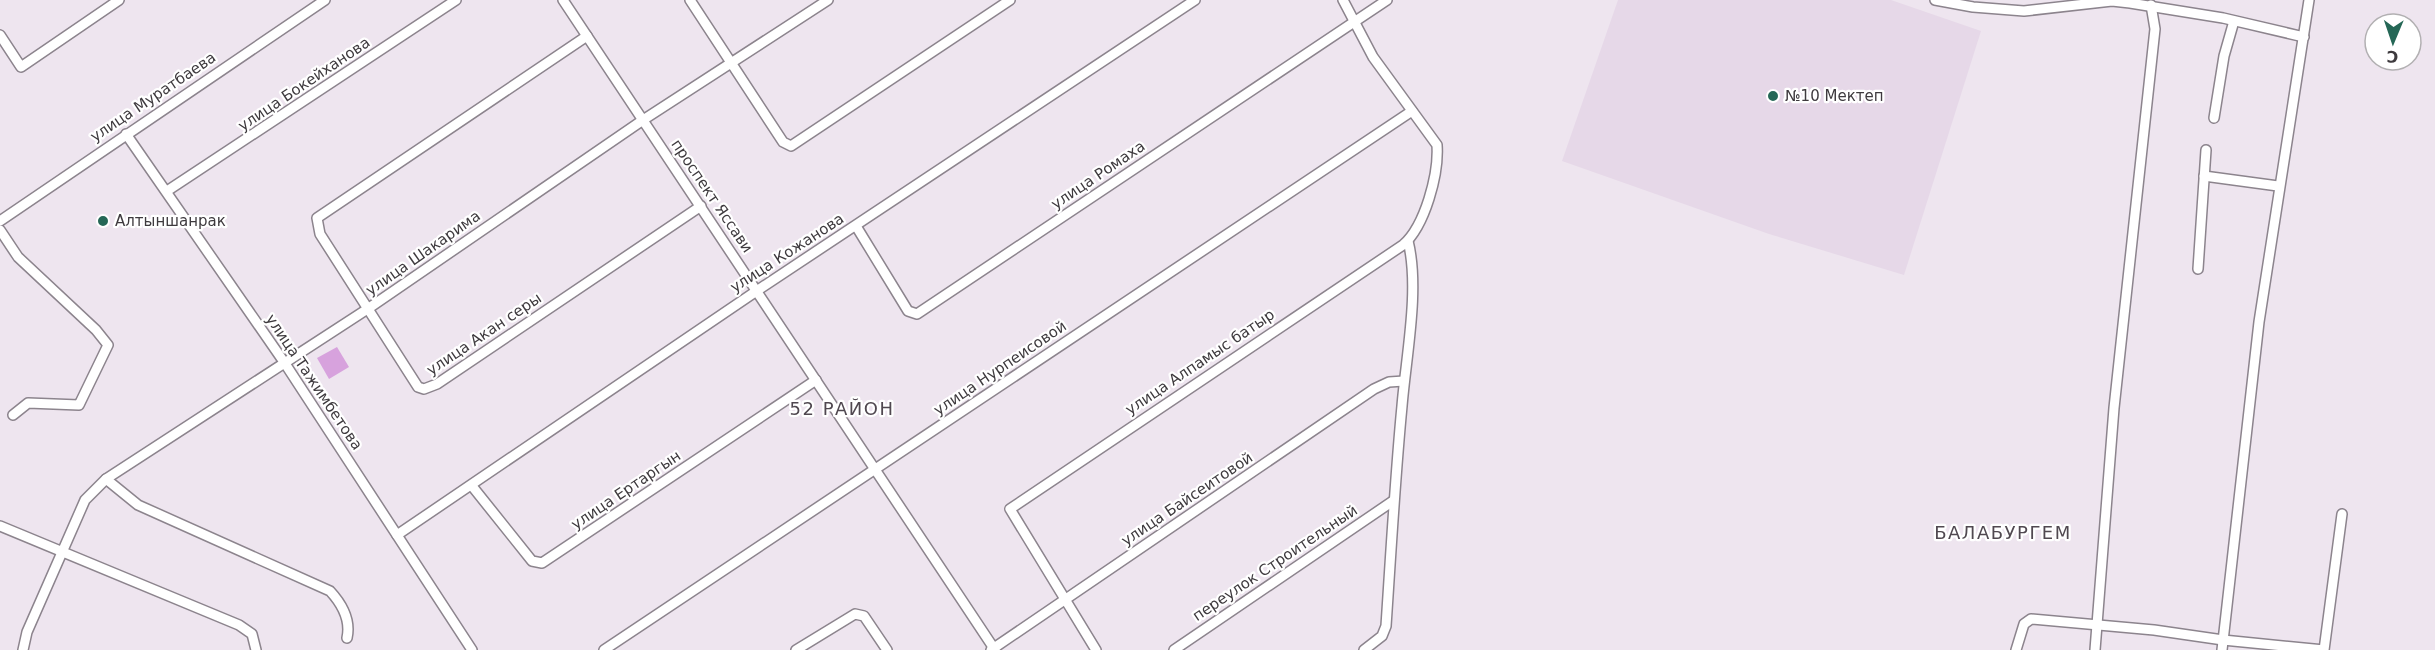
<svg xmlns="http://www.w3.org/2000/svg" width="2435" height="650" viewBox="0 0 2435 650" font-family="'DejaVu Sans',sans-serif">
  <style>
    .built { fill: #e6d8e8 }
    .green { fill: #d7a2dd }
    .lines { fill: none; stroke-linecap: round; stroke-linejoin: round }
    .minor-casing { stroke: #8c848d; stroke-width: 12 }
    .minor { stroke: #fff; stroke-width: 9 }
    .poi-dot { fill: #256756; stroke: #fff; stroke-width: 2 }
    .labels { text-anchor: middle; stroke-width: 4.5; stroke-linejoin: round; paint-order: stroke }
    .street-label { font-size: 15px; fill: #3e3a3e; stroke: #fff }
    .poi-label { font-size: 15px; fill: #3e3a3e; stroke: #fff; text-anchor: start }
    .quarter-label { font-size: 18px; letter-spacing: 1.5px; fill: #504850; stroke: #fff }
  </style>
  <rect width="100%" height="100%" fill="#eee5ef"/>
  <path class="built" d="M 1618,0 L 1891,0 L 1981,31 L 1904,275 L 1769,234 L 1562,161 Z"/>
  <path class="green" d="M 337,347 L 349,367 L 329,379 L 317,358 Z"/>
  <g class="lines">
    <defs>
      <g id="minor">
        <path d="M 563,0 L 995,650"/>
        <path d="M 690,0 L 783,142 L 791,146 L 1010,0"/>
        <path d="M 1935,0 L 1973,7 L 2024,11 L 2112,1 L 2130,3 L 2223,18 L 2304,37"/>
        <path d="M 0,35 L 21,67 L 119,0"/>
        <path d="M 587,36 L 317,218 L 320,234 L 418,387 L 424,389 L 437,384 L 701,206"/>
        <path d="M 2214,118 L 2224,56 L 2234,21"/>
        <path d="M 126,134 L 284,362 L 472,650"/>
        <path d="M 2204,176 L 2278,186"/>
        <path d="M 167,191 L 456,0"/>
        <path d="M 0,221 L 325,0"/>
        <path d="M 856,226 L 908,311 L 917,314 L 1387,0"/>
        <path d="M 0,230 L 18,257 L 96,330 L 108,345 L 79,405 L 28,403 L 13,415"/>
        <path d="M 2198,269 L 2206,150"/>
        <path d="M 106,479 L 138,505 L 330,591 C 342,604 351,620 347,638"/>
        <path d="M 472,486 L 532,561 L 542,563 L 816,380"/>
        <path d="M 0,526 L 239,625 L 252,634 L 256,650"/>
        <path d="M 397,535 L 758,290 L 1195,0"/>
        <path d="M 23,650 L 27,632 L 85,500 L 106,479 L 369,308 L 643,120 L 828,0"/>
        <path d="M 604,650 L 1412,111"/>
        <path d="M 796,650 L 855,614 L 864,616 L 887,650"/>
        <path d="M 991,650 L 1374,389 L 1389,382 L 1404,381"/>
        <path d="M 1096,650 L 1010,509 L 1403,245 C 1425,226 1439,174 1437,145 L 1373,57 L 1343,0"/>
        <path d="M 1174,650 L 1393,501"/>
        <path d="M 1364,650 L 1382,636 L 1386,626 C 1391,552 1395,479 1402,406 C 1406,356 1420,289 1408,241"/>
        <path d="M 2016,650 L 2024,624 L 2031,619 L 2154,630 L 2223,640 L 2324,650 L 2342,514"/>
        <path d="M 2095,650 L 2114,408 L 2155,29 L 2151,5"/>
        <path d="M 2222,650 L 2259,322 L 2309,0"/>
      </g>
    </defs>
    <use href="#minor" class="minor-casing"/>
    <use href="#minor" class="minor"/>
  </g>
  <g class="poi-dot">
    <circle cx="1773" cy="96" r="6"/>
    <circle cx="103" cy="221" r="6"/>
  </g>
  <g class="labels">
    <g class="street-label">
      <text transform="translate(304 84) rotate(-34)" y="5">улица Бокейханова</text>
      <text transform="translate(153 97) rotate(-34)" y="5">улица Муратбаева</text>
      <text transform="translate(1098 175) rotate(-34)" y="5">улица Ромаха</text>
      <text transform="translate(712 196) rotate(56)" y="5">проспект Яссави</text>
      <text transform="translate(423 253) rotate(-35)" y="5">улица Шакарима</text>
      <text transform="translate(787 253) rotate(-33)" y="5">улица Кожанова</text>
      <text transform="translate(484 334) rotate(-34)" y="5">улица Акан серы</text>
      <text transform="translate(1200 362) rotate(-34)" y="5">улица Алпамыс батыр</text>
      <text transform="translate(1000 368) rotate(-34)" y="5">улица Нурпеисовой</text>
      <text transform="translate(314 382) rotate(56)" y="5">улица Тажимбетова</text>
      <text transform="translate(626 490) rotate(-34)" y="5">улица Ертаргын</text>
      <text transform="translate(1187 499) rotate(-34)" y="5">улица Байсеитовой</text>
      <text transform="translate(1275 563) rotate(-34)" y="5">переулок Строительный</text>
    </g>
    <g class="poi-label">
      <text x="1785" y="101">№10 Мектеп</text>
      <text x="115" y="226">Алтыншанрак</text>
    </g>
    <g class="quarter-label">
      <text x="842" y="415">52 РАЙОН</text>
      <text x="2003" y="539">БАЛАБУРГЕМ</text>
    </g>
  </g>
  <g transform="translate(2393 42) rotate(182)"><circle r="28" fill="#ffffff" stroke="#b2b0b2" stroke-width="1.5"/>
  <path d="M0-4.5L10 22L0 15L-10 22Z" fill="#256756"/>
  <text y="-9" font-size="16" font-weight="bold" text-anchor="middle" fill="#3e3a3e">С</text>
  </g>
</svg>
